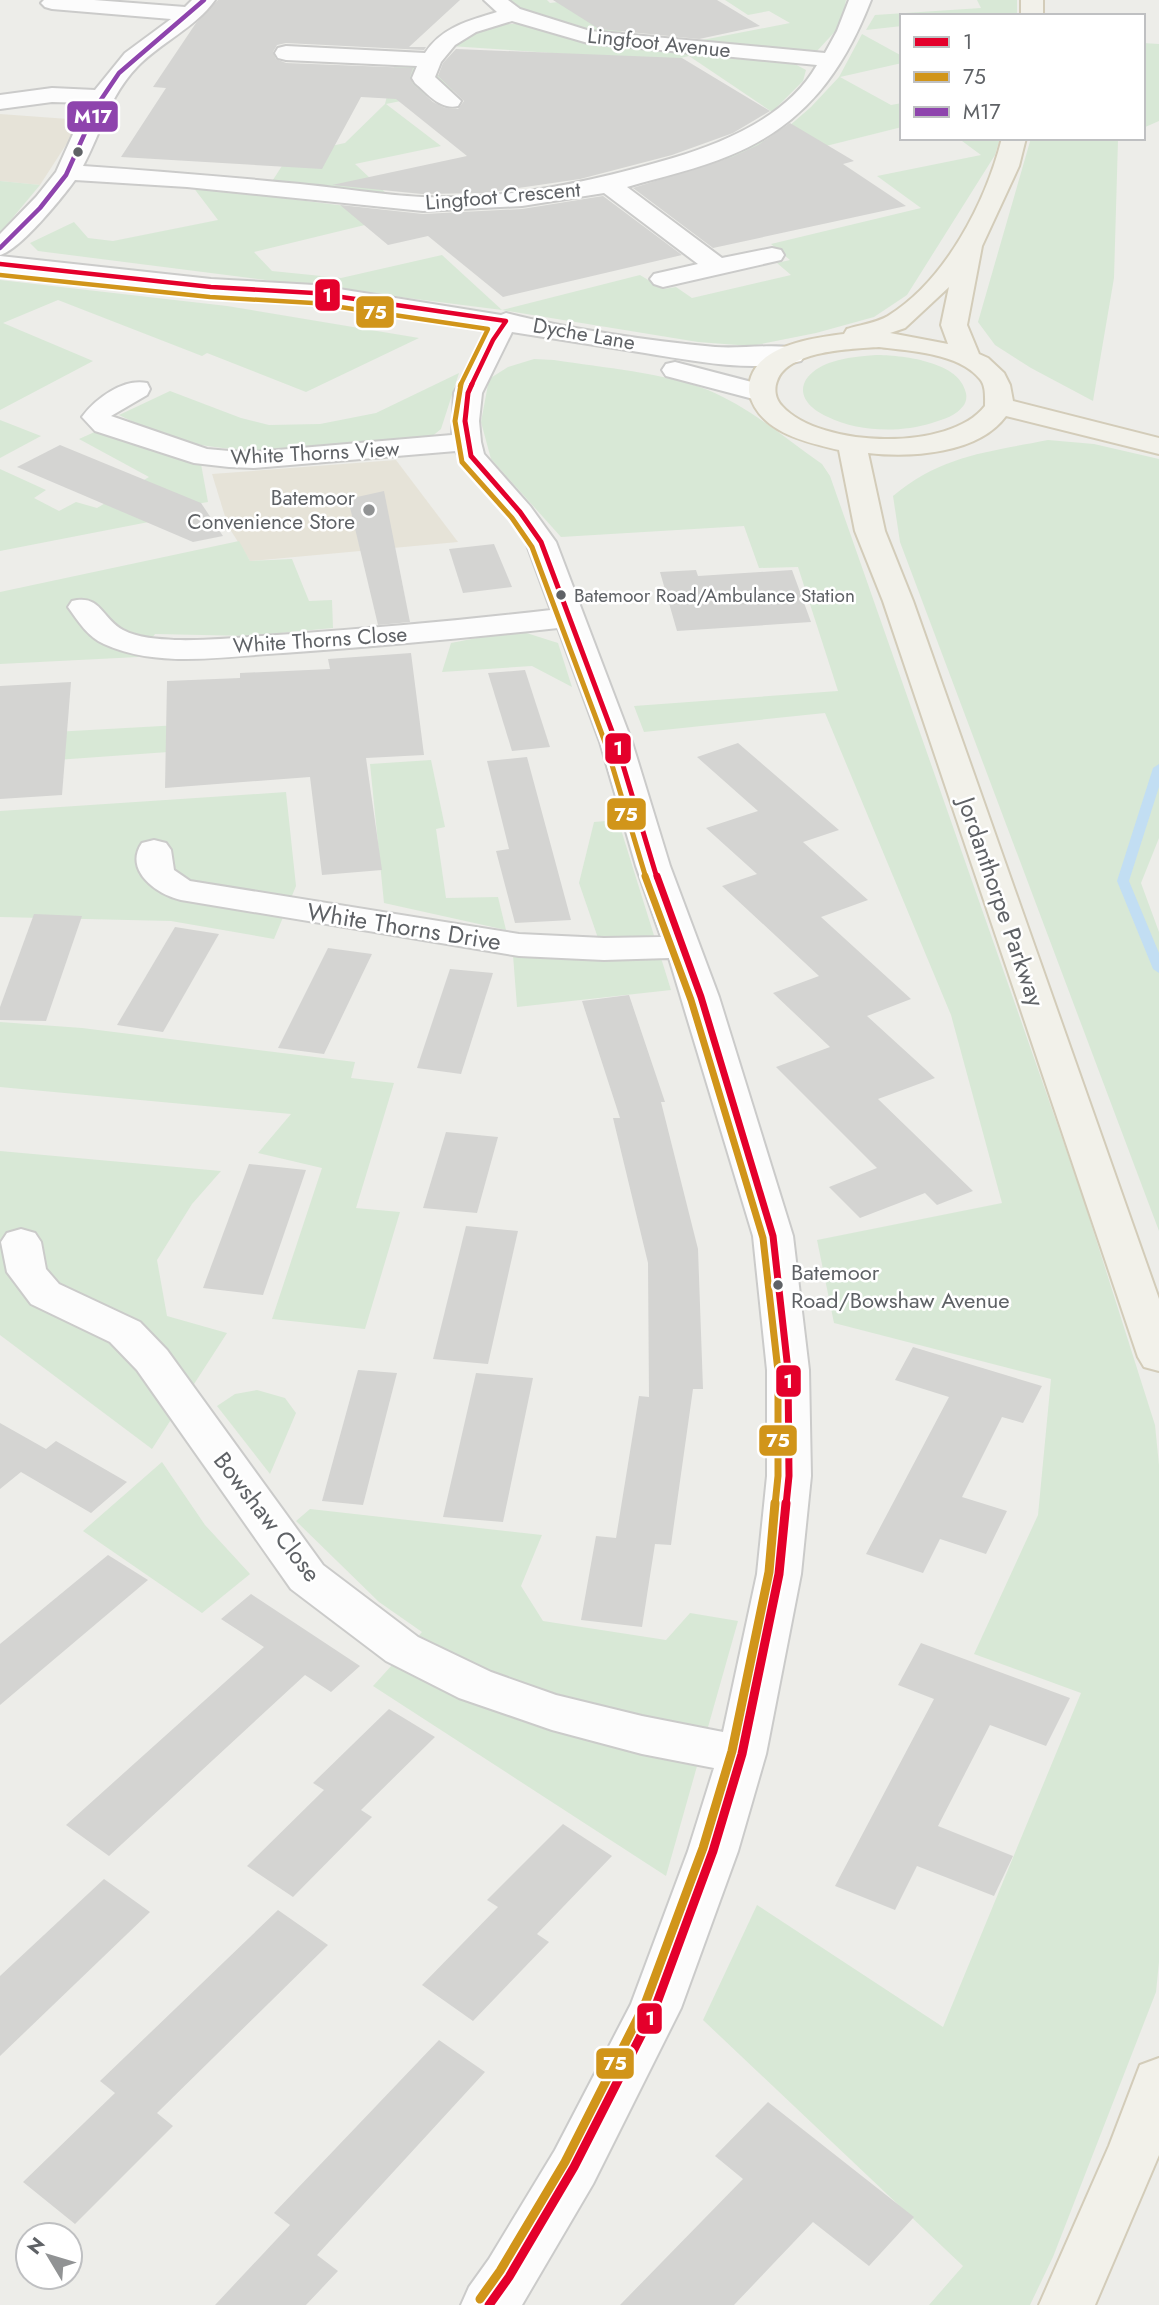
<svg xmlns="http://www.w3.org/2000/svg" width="1159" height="2305" viewBox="0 0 1159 2305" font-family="Jost,sans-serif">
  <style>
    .commercial { fill: #e6e3d8 }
    .green { fill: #d8e8d6 }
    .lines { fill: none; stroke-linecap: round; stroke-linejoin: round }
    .stream { fill: #c2def3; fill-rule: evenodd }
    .building { fill: #d4d4d2 }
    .minor-casing { stroke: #cbcbca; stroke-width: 4 }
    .major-casing { stroke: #d3ccb9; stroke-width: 4 }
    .minor { fill: #fcfcfc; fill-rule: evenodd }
    .major { fill: #f2f1ea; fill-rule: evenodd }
    .bus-1-far3-casing { stroke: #fff; stroke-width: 8 }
    .bus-1-far2-casing { stroke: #fff; stroke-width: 10 }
    .bus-1-far1-casing { stroke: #fff; stroke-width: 12 }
    .bus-1-casing { stroke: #fff; stroke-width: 14 }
    .bus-2-far3-casing { stroke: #fff; stroke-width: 8 }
    .bus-2-far2-casing { stroke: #fff; stroke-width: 10 }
    .bus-2-far1-casing { stroke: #fff; stroke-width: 12 }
    .bus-2-casing { stroke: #fff; stroke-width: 14 }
    .bus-3-casing { stroke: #fff; stroke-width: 8 }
    .bus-1-far3 { stroke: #e4002b; stroke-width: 4.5 }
    .bus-1-far2 { stroke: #e4002b; stroke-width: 5 }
    .bus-1-far1 { stroke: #e4002b; stroke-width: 7 }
    .bus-1 { stroke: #e4002b; stroke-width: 9 }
    .bus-2-far3 { stroke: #d1951a; stroke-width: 4.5 }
    .bus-2-far2 { stroke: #d1951a; stroke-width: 5 }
    .bus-2-far1 { stroke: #d1951a; stroke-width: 7 }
    .bus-2 { stroke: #d1951a; stroke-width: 9 }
    .bus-3 { stroke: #8e44ad; stroke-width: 4.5 }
    .bus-dot { fill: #5f6266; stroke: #fff; stroke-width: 2.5 }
    .poi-dot { fill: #919394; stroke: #fff; stroke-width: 2.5 }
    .labels { text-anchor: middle; stroke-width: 5; stroke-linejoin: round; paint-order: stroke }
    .far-bus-label { font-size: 19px; fill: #5f6266; stroke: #fff; text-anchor: start }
    .far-street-label { font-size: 21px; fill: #5f6266; stroke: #fff }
    .far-poi-label { font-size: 21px; fill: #5f6266; stroke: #fff; text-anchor: end }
    .bus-label { font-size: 22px; fill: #5f6266; stroke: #fff; text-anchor: start }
    .street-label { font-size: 24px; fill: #5f6266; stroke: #fff }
    .line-badge { stroke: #fff; stroke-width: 2.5 }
    .badge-label { font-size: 19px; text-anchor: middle; font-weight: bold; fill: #fff }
  </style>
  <rect width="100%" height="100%" fill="#edede9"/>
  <g class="commercial">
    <path d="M 0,114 L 82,120 L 40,185 L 0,181 Z"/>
    <path d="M 396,460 L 458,542 L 250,561 L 228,526 L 212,474 Z"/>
  </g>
  <g class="green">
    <path d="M 509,0 L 547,0 L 550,3 L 575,0 L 628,36 C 587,34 541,27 509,0 Z"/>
    <path d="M 725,0 L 846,0 L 841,25 L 817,51 L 692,42 L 790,23 L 769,11 L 748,15 Z"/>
    <path d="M 977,0 L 1017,0 L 1017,16 L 902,16 L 902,26 L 866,30 L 875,15 L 981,8 Z"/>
    <path d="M 502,24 L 518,24 L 584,41 L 793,63 L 806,70 L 803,81 L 772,112 L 689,56 L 603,76 L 611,57 L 450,46 L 483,28 Z"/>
    <path d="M 862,34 L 902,56 L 902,63 L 840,77 L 891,105 L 902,103 L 902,127 L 742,167 L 722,158 L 780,134 L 811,107 L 839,77 Z"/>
    <path d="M 1143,43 L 1159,44 L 1159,121 L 1143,128 Z"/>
    <path d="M 395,64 L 411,64 L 443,77 L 485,84 L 386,104 L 441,146 L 355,164 L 388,195 L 271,183 L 289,155 L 345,143 L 385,104 Z"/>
    <path d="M 958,138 L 1000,138 L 995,155 L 907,295 L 874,317 L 816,333 L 751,346 L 698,342 L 502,310 L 38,251 L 30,243 L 74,222 L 88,238 L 113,241 L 218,220 L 193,187 L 410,214 L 254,252 L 272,271 L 341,278 L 442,255 L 502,310 L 640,275 L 663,289 L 676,287 L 692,298 L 791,275 L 777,263 L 790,260 L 771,244 L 921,208 L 877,176 L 981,155 Z"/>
    <path d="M 1031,138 L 1122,138 L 1118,140 L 1114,278 L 1093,401 L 1031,368 L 995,345 L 978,322 Z"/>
    <path d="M 0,181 L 40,185 L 0,233 Z"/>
    <path d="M 0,280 L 227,306 L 419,338 L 306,392 L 207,353 L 202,356 L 58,300 L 3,323 L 93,361 L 0,410 Z"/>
    <path d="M 876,355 C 900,355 957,361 965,390 C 967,395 967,400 964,405 C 956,416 944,419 932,423 C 900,433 858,432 828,417 C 787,398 801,369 839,360 C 851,357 864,356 876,355 Z"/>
    <path d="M 534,359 L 554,360 C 605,368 661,372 708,390 C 749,407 786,439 822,464 L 830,476 L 1081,1192 L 1155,1425 L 1159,1465 L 1159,1962 L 1156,1992 L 1053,2257 L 1030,2305 L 929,2305 L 963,2266 L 703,2020 L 757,1905 L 943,2027 L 1081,1693 L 974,1654 L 1038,1515 L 1051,1379 L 834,1323 L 817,1240 L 1002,1203 L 951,1015 L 825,713 L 644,732 L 634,706 L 838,691 L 798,567 L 759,568 L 744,526 L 561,537 L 491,459 L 481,422 L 489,379 L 508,367 Z"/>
    <path d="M 459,373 L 441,429 L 430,438 C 343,445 247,464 163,435 C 148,429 133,422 119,415 L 170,391 L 241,418 L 269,425 L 320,424 L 376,413 Z"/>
    <path d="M 0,420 L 41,436 L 0,458 Z"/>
    <path d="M 99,430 L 137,445 L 201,464 L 208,502 L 155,511 L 159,520 L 0,551 L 0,469 L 46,490 L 34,498 L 59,511 L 76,502 L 97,508 L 149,477 L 79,439 Z"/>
    <path d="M 1048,440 L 1094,444 L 1159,459 L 1159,838 L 1141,883 L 1159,932 L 1159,1231 L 900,542 L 893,496 C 942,455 988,452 1048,440 Z"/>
    <path d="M 239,541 L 250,561 L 292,559 L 309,601 L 332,600 L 333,628 L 249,636 L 155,634 L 138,657 L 0,664 L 0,592 Z"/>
    <path d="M 517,630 L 558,643 L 572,687 L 532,666 L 442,672 L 451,643 Z"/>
    <path d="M 308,718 L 307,742 L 0,764 L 0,735 Z"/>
    <path d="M 431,760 L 445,827 L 436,829 L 446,898 L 498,897 L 506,930 L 384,903 L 370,764 Z"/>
    <path d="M 286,792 L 296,886 L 274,939 L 171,921 L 0,917 L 0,811 Z"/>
    <path d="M 618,820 L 671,990 L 517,1007 L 513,955 L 598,938 L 579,883 L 594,822 Z"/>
    <path d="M 0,1022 L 82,1028 L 355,1062 L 351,1078 L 394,1083 L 356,1208 L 400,1212 L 365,1329 L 272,1319 L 322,1168 L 258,1153 L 291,1114 L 0,1087 Z"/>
    <path d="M 0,1151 L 221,1171 L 192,1204 L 157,1260 L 167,1316 L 227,1333 L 152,1449 L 0,1335 Z"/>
    <path d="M 257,1390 L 285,1398 L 296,1413 L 270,1474 L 217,1406 L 235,1394 Z"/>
    <path d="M 162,1462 L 205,1525 L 250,1574 L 202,1613 L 83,1531 Z"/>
    <path d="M 310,1509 L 542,1535 L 521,1586 L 543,1621 L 666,1640 L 690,1613 L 738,1621 L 666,1876 L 373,1686 L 422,1632 L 379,1602 L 296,1521 Z"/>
  </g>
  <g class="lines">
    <path class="stream" d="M 1159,764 L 1159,787 L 1129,881 L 1159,953 L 1159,973 L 1153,969 L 1117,881 L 1153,768 Z"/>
  </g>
  <g class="building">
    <path d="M 218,0 L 460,0 L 409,47 L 426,47 L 424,50 L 286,43 L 277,45 L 273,52 L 276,59 L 286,63 L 413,68 L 410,77 L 413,84 L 433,102 L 445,108 L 458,109 L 464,101 L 438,76 L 443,63 L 456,49 L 682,58 L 770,111 L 733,133 L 672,155 L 580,179 L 485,193 L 422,194 L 332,185 L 467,156 L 396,99 L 361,97 L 322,169 L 121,157 L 166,88 L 153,87 L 196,23 Z"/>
    <path d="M 553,0 L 717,0 L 760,26 L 699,39 L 599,29 Z"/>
    <path d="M 790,123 L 854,161 L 843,164 L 906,206 L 713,248 L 633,188 L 732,157 L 758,145 Z"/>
    <path d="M 603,196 L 682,255 L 503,297 L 428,236 L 388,245 L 340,205 L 423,214 L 522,209 Z"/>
    <path d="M 60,445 L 201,503 L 223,536 L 193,542 L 17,467 Z"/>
    <path d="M 384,491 L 410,622 L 378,625 L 348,499 Z"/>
    <path d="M 494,544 L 512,587 L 463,593 L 449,549 Z"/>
    <path d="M 696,570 L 698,576 L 792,570 L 811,622 L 677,631 L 660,572 Z"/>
    <path d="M 411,653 L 424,755 L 366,758 L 382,870 L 322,875 L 310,777 L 165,788 L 167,681 L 240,678 L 240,673 L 330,669 L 328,659 Z"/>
    <path d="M 525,670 L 550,747 L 512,751 L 488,673 Z"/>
    <path d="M 71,682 L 62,795 L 0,799 L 0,686 Z"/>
    <path d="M 738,743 L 839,830 L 803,842 L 868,900 L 821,917 L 911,999 L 867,1016 L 935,1078 L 878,1099 L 973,1191 L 937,1205 L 925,1193 L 860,1218 L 829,1187 L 877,1168 L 776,1067 L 830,1047 L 773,993 L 819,976 L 722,886 L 757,874 L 706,828 L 758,811 L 697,757 Z"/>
    <path d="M 527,757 L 571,920 L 515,923 L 496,851 L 509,849 L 487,761 Z"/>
    <path d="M 34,914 L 82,916 L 46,1021 L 0,1020 L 0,1007 Z"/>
    <path d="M 175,927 L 219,934 L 163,1032 L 117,1025 Z"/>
    <path d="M 328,948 L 372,954 L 324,1054 L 278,1048 Z"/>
    <path d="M 450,969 L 493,973 L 461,1074 L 417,1068 Z"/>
    <path d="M 629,995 L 665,1102 L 661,1102 L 698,1249 L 703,1389 L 693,1389 L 671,1545 L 655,1544 L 642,1627 L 581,1620 L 596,1536 L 616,1538 L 639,1396 L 649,1397 L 648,1263 L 613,1118 L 620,1118 L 582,1001 Z"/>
    <path d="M 446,1132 L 498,1137 L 477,1213 L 423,1208 Z"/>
    <path d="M 249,1164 L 306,1170 L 263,1295 L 203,1288 Z"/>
    <path d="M 466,1226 L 518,1231 L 488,1364 L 433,1359 Z"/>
    <path d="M 913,1347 L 1042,1386 L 1023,1423 L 1002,1417 L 962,1497 L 1007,1511 L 986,1554 L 940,1539 L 923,1573 L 866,1554 L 949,1397 L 895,1380 Z"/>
    <path d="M 358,1370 L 397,1373 L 363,1505 L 322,1501 Z"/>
    <path d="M 476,1373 L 533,1378 L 503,1522 L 443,1517 Z"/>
    <path d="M 0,1423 L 46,1449 L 56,1441 L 127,1482 L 91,1513 L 21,1472 L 0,1489 Z"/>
    <path d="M 108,1555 L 148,1580 L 0,1705 L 0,1644 Z"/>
    <path d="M 251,1594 L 360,1666 L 331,1692 L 305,1675 L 109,1856 L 66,1825 L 264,1647 L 221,1619 Z"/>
    <path d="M 921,1643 L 1070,1698 L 1046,1746 L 990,1725 L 938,1826 L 1013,1856 L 994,1896 L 917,1866 L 895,1910 L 835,1886 L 934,1699 L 898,1685 Z"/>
    <path d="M 389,1709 L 435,1737 L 361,1810 L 372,1817 L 293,1897 L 247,1866 L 324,1790 L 313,1783 Z"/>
    <path d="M 563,1824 L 612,1856 L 537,1934 L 549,1942 L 473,2021 L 422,1985 L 498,1907 L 487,1900 Z"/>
    <path d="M 104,1879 L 150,1912 L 0,2056 L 0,1976 Z"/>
    <path d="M 278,1910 L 328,1945 L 157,2113 L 173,2126 L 75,2224 L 23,2182 L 115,2093 L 100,2081 Z"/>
    <path d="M 439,2040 L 485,2072 L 317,2255 L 338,2271 L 306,2305 L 215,2305 L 290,2225 L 274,2213 Z"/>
    <path d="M 768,2102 L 914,2217 L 869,2266 L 813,2222 L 734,2305 L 620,2305 L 743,2179 L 715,2156 Z"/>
  </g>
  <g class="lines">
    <defs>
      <g id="minor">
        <path d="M 44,0 L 94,0 L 185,7 L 192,0 L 215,0 C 195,28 161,42 137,67 C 109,96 102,131 83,166 C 156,171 228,177 300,184 C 341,188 382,195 422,197 C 507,200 592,182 673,158 C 726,142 788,116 817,65 L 588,43 L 512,21 L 476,32 L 455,45 L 441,62 L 435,77 L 461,101 L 458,106 C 440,110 428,94 415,83 L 412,78 L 417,66 L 286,60 L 278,58 L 275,53 L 278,48 L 286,46 L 425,53 C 442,27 468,21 497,12 L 484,0 L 508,0 L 520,9 L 590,31 L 825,53 L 837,31 L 849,0 L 871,0 C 843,72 804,125 731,155 C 698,169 661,177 627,187 L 722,258 L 772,248 L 781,250 L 784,255 L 781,260 L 663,287 L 654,284 L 650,279 L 654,274 L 698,264 L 604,193 L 522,206 L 423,211 L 187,187 L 75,180 C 62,198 20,250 0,255 L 0,234 L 36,197 L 56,172 L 87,103 L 52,102 L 0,109 L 0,95 L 52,88 L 95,90 L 125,53 L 171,19 L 52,9 L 45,7 L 41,3 Z"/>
        <path d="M 0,256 L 211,279 L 314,285 L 501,315 L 506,313 C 569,329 649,341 715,347 C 743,349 774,343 801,349 L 805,355 L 801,361 C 752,373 695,361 645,353 C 601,346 556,339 512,332 L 482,393 L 479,421 L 481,442 L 484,454 L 530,506 L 556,542 L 632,742 L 670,866 L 719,997 L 793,1236 L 809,1370 L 811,1476 L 801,1574 L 766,1754 L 738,1851 L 681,2008 L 593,2184 L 522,2305 L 461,2305 L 469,2287 L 489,2259 L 555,2150 L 631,2004 L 688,1851 L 714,1768 L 642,1754 L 552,1730 L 459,1698 L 386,1661 L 291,1589 L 137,1370 L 110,1342 L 31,1304 L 7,1272 L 1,1242 L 7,1233 L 21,1229 L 35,1233 L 41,1242 L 46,1269 L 59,1284 L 140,1322 L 167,1350 L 323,1565 L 418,1637 L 491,1672 L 556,1695 L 642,1716 L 723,1732 L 757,1574 L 767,1476 L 767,1370 L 753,1236 L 669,958 L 604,960 L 519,956 L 181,900 C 157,895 123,870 142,843 L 154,840 L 166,843 L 171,850 L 174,870 L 190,881 L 519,934 L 604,938 L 661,937 L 636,866 L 600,742 L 558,628 C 466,638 375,647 283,653 C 225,656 159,669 104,644 C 88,637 78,621 68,607 L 72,601 C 101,594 101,618 123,630 C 138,638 158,639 175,640 C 214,641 253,636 292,634 C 378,628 465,620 551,610 L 526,542 L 510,518 L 461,462 L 456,451 L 254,468 L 229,467 L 194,463 L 95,431 L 82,417 C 95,399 123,378 147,383 L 150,389 L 147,395 L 111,416 L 207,449 L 229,451 L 254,452 L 452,435 L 454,393 L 488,328 L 314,301 L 211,295 L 0,272 Z"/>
        <path d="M 675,362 L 771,387 L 775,393 L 771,399 L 761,401 L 666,376 L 662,370 L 666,364 Z"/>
      </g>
      <g id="major">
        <rect x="1021" y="0" width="22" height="16"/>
        <path d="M 1002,138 L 1026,138 L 1019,166 L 982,246 L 967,325 L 979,354 L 988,358 L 1004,373 L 1010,385 L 1013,401 L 1159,438 L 1159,454 L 1006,416 C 978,454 911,458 868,453 L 885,531 L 913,601 L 1159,1299 L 1159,1371 L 1144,1367 L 1138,1357 L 883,601 L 855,531 L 839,450 C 805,442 758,432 749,392 C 747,347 810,338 844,334 L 847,329 C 859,325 876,323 888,316 C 946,280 986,202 1002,138 ZM 949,287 L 941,325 L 948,344 L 890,333 L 905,328 ZM 879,347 C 910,351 959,353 980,379 C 986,386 985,397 985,406 C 950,452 820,448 782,406 C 775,399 774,389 777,381 C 788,350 851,349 879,347 Z"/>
        <path d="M 1159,2058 L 1159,2155 L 1095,2305 L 1039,2305 L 1109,2146 L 1140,2065 Z"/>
      </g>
    </defs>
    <use href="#minor" class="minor-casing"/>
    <use href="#major" class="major-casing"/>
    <use href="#minor" class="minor"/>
    <use href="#major" class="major"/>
    <defs>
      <path id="bus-1-far3" d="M 0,264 L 211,287 L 314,293 L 506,321 L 493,340 L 471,386"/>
      <path id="bus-1-far2" d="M 472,384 L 468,393 L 465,421 L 471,456 L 520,512 L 541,542 L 616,742 L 657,878"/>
      <path id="bus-1-far1" d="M 657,876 L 701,997 L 773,1236 L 788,1370 L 789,1476 L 786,1505"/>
      <path id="bus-1" d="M 489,2305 L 509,2277 L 574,2167 L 655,2008 L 713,1851 L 742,1754 L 779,1574 L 786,1503"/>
      <path id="bus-2-far3" d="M 0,275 L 210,297 L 313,303 L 488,329 L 460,386"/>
      <path id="bus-2-far2" d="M 461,384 L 455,421 L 462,462 L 512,518 L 532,547 L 606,745 L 646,878"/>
      <path id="bus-2-far1" d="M 645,876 L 691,1000 L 763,1238 L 778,1371 L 778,1476 L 775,1505"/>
      <path id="bus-2" d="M 480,2299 L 500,2271 L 565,2162 L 645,2004 L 703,1848 L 732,1751 L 769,1572 L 775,1503"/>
      <path id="bus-3" d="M 0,248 L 40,208 L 66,175 L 98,104 L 119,73 L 204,0"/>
    </defs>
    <use href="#bus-1-far3" class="bus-1-far3-casing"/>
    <use href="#bus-1-far2" class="bus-1-far2-casing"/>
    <use href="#bus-1-far1" class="bus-1-far1-casing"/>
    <use href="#bus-1" class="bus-1-casing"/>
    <use href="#bus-2-far3" class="bus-2-far3-casing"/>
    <use href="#bus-2-far2" class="bus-2-far2-casing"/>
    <use href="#bus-2-far1" class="bus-2-far1-casing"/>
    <use href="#bus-2" class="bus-2-casing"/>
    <use href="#bus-3" class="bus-3-casing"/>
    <use href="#bus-1-far3" class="bus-1-far3"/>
    <use href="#bus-1-far2" class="bus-1-far2"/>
    <use href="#bus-1-far1" class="bus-1-far1"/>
    <use href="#bus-1" class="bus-1"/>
    <use href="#bus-2-far3" class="bus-2-far3"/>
    <use href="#bus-2-far2" class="bus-2-far2"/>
    <use href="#bus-2-far1" class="bus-2-far1"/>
    <use href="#bus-2" class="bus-2"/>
    <use href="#bus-3" class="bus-3"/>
  </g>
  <g class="bus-dot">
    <circle cx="78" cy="152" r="6"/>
    <circle cx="561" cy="595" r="6"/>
    <circle cx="778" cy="1285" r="6"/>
  </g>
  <circle class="poi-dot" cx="369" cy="510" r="7"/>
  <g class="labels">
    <g class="far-bus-label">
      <text x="574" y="602">Batemoor Road/Ambulance Station</text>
    </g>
    <g class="far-street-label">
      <text transform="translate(659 43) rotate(6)" y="7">Lingfoot Avenue</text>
      <text transform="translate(503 196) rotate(-5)" y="7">Lingfoot Crescent</text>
      <text transform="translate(584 334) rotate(10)" y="7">Dyche Lane</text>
      <text transform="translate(315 453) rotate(-3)" y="7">White Thorns View</text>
      <text transform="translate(320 640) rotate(-4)" y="7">White Thorns Close</text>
    </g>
    <g class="far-poi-label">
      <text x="355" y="505">Batemoor<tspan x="355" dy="24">Convenience Store</tspan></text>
    </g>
    <g class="bus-label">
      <text x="791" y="1280">Batemoor<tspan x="791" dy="28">Road/Bowshaw Avenue</tspan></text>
    </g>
    <g class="street-label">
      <text transform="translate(1001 902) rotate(71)" y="8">Jordanthorpe Parkway</text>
      <text transform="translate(404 927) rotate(9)" y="8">White Thorns Drive</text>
      <text transform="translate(267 1517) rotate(52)" y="8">Bowshaw Close</text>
    </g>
  </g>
  <g class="line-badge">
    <rect x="66" y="100" width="53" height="33" rx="7" fill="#8e44ad"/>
    <rect x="314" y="278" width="27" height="34" rx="7" fill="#e4002b"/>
    <rect x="355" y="295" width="40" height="34" rx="7" fill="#d1951a"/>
    <rect x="604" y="732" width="28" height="33" rx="7" fill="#e4002b"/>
    <rect x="606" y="797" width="41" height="34" rx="7" fill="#d1951a"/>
    <rect x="775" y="1364" width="27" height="34" rx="7" fill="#e4002b"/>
    <rect x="758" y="1424" width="40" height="33" rx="7" fill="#d1951a"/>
    <rect x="636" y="2002" width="27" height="33" rx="7" fill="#e4002b"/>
    <rect x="595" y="2047" width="40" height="33" rx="7" fill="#d1951a"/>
  </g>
  <g class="badge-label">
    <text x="93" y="123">M17</text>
    <text x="327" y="302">1</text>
    <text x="375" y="319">75</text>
    <text x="618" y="755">1</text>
    <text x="626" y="821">75</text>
    <text x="788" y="1388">1</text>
    <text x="778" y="1447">75</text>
    <text x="650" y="2025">1</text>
    <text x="615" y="2070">75</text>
  </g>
  <rect x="900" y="14" width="245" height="126" fill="#ffffff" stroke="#bfc0c2" stroke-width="2"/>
  <rect x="914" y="37" width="35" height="10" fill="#e4002b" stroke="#bfc0c2" stroke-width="2"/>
  <text x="963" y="49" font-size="21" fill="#5f6266">1</text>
  <rect x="914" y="72" width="35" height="10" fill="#d1951a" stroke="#bfc0c2" stroke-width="2"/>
  <text x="963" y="84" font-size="21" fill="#5f6266">75</text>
  <rect x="914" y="107" width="35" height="10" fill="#8e44ad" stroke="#bfc0c2" stroke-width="2"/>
  <text x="963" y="119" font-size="21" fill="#5f6266">M17</text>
  <g transform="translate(49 2256) rotate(308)"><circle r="33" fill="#ffffff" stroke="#bfc0c2" stroke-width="2"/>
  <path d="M0-5L12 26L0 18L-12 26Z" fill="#919394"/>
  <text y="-10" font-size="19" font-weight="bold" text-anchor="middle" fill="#5f6266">N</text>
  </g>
</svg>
